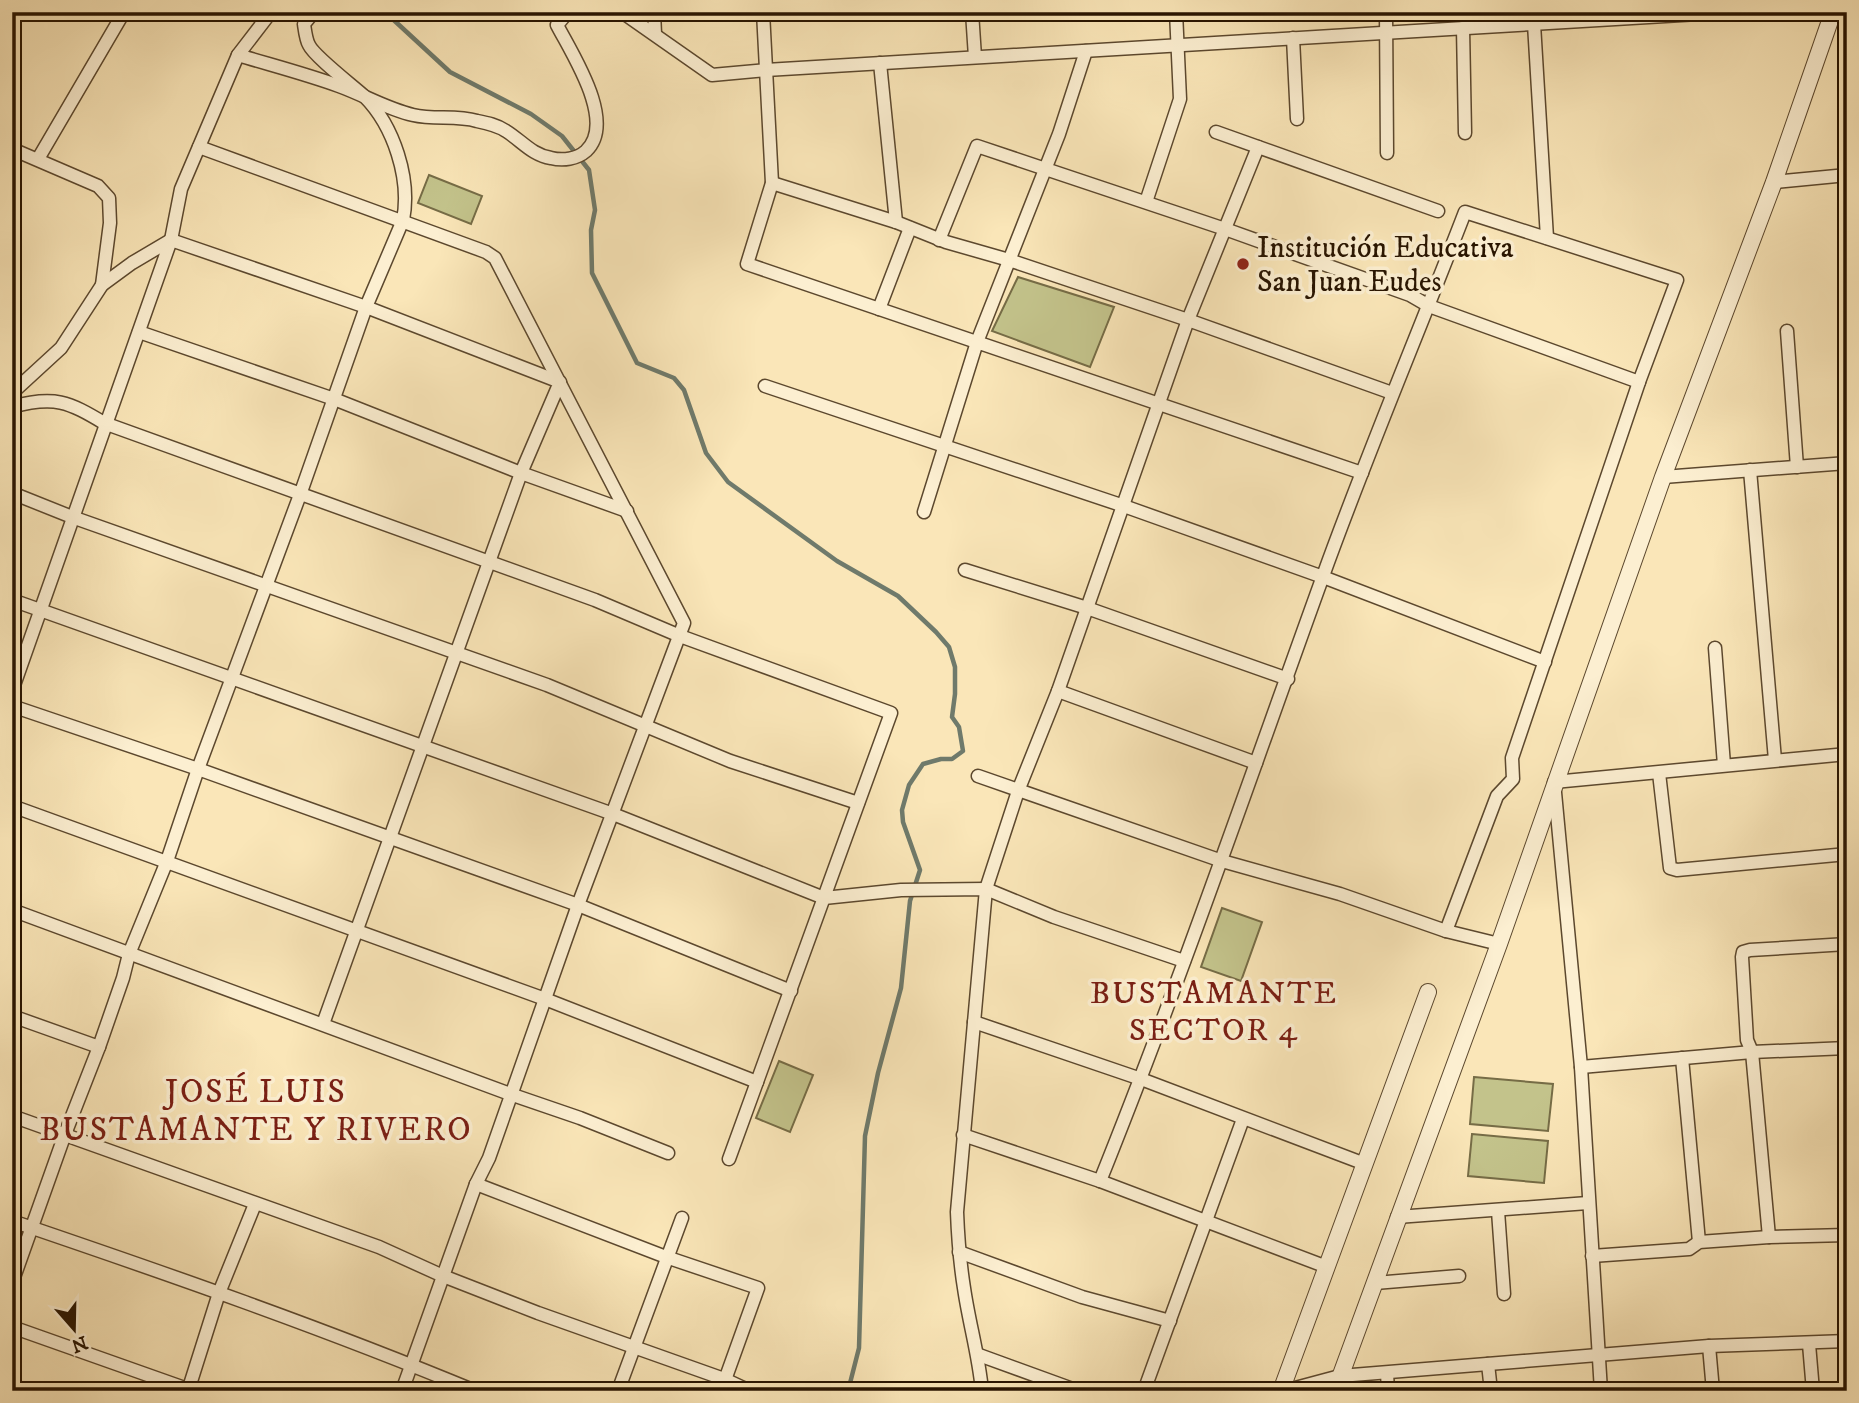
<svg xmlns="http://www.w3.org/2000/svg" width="1859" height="1403" viewBox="0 0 1859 1403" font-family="'IM FELL DW Pica',serif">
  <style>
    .green { fill: #c3c38b; stroke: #766c46; stroke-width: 2 }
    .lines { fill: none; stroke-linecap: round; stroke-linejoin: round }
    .stream { stroke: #6f7a6b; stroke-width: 4.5 }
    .minor-casing { stroke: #5c482e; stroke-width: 15 }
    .tertiary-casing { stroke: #5c482e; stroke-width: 18 }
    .minor { stroke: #fcefd1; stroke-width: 12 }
    .tertiary { stroke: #fcefd1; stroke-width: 16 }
    .poi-dot { fill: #8f2418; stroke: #fcefd1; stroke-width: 2.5 }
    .labels { text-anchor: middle; stroke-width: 7; stroke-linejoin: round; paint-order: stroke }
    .poi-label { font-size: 30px; fill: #281400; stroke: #fcefd1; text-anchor: start }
    .neighbourhood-label { font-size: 32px; letter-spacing: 2px; fill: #7a1f14; stroke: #fcefd1 }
    .quarter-label { font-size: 33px; letter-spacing: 2px; fill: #7a1f14; stroke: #fcefd1 }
  </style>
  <rect width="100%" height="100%" fill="#fae6b8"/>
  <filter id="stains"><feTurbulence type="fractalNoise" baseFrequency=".00286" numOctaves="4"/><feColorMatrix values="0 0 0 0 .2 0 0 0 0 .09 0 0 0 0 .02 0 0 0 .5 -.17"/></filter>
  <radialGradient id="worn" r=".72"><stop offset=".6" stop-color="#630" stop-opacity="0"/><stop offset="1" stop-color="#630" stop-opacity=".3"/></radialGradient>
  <g class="green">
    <path d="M 429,175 L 482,196 L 471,224 L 418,203 Z"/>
    <path d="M 1018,277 L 1114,307 L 1090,367 L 992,331 Z"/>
    <path d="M 1222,908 L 1262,922 L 1241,981 L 1201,967 Z"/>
    <path d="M 779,1061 L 813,1075 L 790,1132 L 756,1118 Z"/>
    <path d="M 1474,1077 L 1553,1084 L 1548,1131 L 1470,1124 Z"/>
    <path d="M 1472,1134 L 1548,1141 L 1544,1183 L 1468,1176 Z"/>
  </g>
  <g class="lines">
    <path class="stream" d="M 385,12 L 450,72 L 531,114 L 562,136 L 589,170 L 595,210 L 591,230 L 592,273 L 637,363 L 674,378 L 684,390 L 706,453 L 728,482 L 837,561 L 898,596 L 936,632 L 949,647 L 955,667 L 955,694 L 952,717 L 959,727 L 963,751 L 952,759 L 941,759 L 923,764 L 909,785 L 902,810 L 903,822 L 920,870 L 910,901 L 901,988 L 878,1073 L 865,1136 L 859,1348 L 848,1391"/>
    <defs>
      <g id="minor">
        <path d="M 622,12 L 712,75 L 766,70 L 1732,12"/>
        <path d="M 654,12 L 655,34"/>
        <path d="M 763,12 L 772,183 L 747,264 L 1362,473"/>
        <path d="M 972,12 L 975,57"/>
        <path d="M 1386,12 L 1387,153"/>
        <path d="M 1534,24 L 1547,238"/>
        <path d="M 1463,28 L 1465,133"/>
        <path d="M 1293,38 L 1297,119"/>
        <path d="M 238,55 C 271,65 306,74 339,86 C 364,95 387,109 413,115 C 434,120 456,115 477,121 C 487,123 497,125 506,131 C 522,141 532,155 551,158 C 563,161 577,159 586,151 C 617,122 572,54 557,25 L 568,12"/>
        <path d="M 880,63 L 896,222"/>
        <path d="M 1216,132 L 1438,211"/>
        <path d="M 199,147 L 486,252 L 495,258 L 684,623 L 578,905 L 489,1158 L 476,1184 L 402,1391"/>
        <path d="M 12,149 L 98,186 L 109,198 L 110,223 L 102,285"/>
        <path d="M 38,159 L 124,12"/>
        <path d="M 1774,182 L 1847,175"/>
        <path d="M 772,183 L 896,222 L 946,242 L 1009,260 L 1188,320 L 1392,393"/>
        <path d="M 1146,202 L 1180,99 L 1176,12"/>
        <path d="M 939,240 L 977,146 L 1225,229 L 1410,295 L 1429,306 L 1639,382"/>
        <path d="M 879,309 L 910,228"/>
        <path d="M 1787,331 L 1797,467"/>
        <path d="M 139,332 L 334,399 L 521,473 L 627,511"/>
        <path d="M 765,386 L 1121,505 L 1323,577 L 1545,662"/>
        <path d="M 12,393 L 61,348 L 102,285 L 132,263 L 171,240 L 366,307 L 560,382 L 521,473 L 323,1024"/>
        <path d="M 12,407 C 54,395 69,402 104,423 L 595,600 L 680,636 L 891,713 L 729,1159"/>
        <path d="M 1750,470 L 1775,760"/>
        <path d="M 1663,477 L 1847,463"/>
        <path d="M 12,493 L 72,517 L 547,685 L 730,761 L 858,803"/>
        <path d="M 924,512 L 977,342 L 1059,134 L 1086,51"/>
        <path d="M 965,570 L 1087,608 L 1288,679"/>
        <path d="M 12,600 L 613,814 L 824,898 L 901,890 L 986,889 L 1054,917 L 1184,961"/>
        <path d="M 1715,648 L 1724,765"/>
        <path d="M 12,691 L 171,240 L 181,189 L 238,55 L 271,12"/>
        <path d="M 1058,691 L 1256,763"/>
        <path d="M 12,706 L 198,769 L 578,905 L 791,991"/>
        <path d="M 1659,773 L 1670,868 L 1677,870 L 1847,854"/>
        <path d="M 978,776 L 1222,861 L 1340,894 L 1446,931 L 1499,944"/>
        <path d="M 12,806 L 545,999 L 757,1082"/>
        <path d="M 12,910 L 510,1094 L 580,1118 L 668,1153"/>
        <path d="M 12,1016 L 99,1047"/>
        <path d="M 974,1022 L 1141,1079 L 1365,1164"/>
        <path d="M 1682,1058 L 1699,1242"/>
        <path d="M 1581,1067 L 1752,1052 L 1847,1048"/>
        <path d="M 12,1116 L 379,1247 L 443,1276 L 538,1313 L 724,1379 L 750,1391"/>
        <path d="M 963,1135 L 1100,1181 L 1327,1267"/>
        <path d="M 1100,1181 C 1180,982 1250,778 1323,576 C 1367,454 1418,334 1465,212 L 1677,280 L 1639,382 L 1512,758 L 1513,779 L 1497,796 L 1446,931"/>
        <path d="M 476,1184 L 666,1257 L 758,1288 L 721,1391"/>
        <path d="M 1498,1211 L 1504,1294"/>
        <path d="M 1397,1217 L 1588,1203"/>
        <path d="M 12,1221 C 168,1274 323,1328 475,1391"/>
        <path d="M 1769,1237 L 1752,1052 L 1747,1040 L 1742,957 L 1743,952 L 1750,950 L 1847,944"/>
        <path d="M 959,1252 L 1082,1297 L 1170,1321"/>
        <path d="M 1592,1256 L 1689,1249 L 1699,1242 L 1769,1237 L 1847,1235"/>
        <path d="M 12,1283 L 65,1134 L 99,1047 L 123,978 L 129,954 L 167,861 L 198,769 L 301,492 L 366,307 L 403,220 C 411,179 394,126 364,96 C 353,86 314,56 309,45 C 306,40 305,31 304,24 L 314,12"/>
        <path d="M 1375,1283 L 1459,1276"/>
        <path d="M 12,1327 L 193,1391"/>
        <path d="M 1809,1344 L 1813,1391"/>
        <path d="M 1709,1346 L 1713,1391"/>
        <path d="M 979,1355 L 1078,1391"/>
        <path d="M 1488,1364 L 1491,1391"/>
        <path d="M 1387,1373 L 1388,1391"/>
        <path d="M 188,1391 L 219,1293 L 255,1204"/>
        <path d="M 618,1391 L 682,1218"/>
        <path d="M 982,1391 C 979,1356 969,1323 964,1288 C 960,1263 958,1238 957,1212 L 986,889 L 1018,791 L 1058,691 L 1188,320 L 1258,147"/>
        <path d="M 1144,1391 L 1243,1119"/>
        <path d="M 1284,1391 L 1340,1376 L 1709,1346 L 1847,1341"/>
        <path d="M 1601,1391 L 1581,1067 L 1554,782 L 1847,754"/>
      </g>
      <g id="tertiary">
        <path d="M 1281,1391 L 1428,992"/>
        <path d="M 1335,1391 L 1499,944 L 1663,477 L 1774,182 L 1833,12"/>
      </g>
    </defs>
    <use href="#minor" class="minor-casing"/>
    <use href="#tertiary" class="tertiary-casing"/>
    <use href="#minor" class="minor"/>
    <use href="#tertiary" class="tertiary"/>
  </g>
  <circle class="poi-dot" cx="1243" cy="264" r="7"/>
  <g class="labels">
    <g class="poi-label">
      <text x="1257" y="257">Institución Educativa<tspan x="1257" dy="34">San Juan Eudes</tspan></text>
    </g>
    <g class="neighbourhood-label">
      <text x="1214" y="1003">BUSTAMANTE<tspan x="1214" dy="37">SECTOR 4</tspan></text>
    </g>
    <g class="quarter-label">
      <text x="256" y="1102">JOSÉ LUIS<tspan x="256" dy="38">BUSTAMANTE Y RIVERO</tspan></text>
    </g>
  </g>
  <rect width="1859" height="1403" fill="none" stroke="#fae6b8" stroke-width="42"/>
  <rect x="14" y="14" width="1831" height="1375" fill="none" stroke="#281400" stroke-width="3.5"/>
  <rect x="21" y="21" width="1817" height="1361" fill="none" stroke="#281400" stroke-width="2"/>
  <g transform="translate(74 1329) rotate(160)" stroke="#fcefd1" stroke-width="5" paint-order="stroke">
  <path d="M0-5L12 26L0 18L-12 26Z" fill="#281400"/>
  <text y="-10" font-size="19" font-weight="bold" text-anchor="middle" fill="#281400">N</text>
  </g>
  <rect width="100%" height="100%" filter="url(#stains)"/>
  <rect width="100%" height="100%" fill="url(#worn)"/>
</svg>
